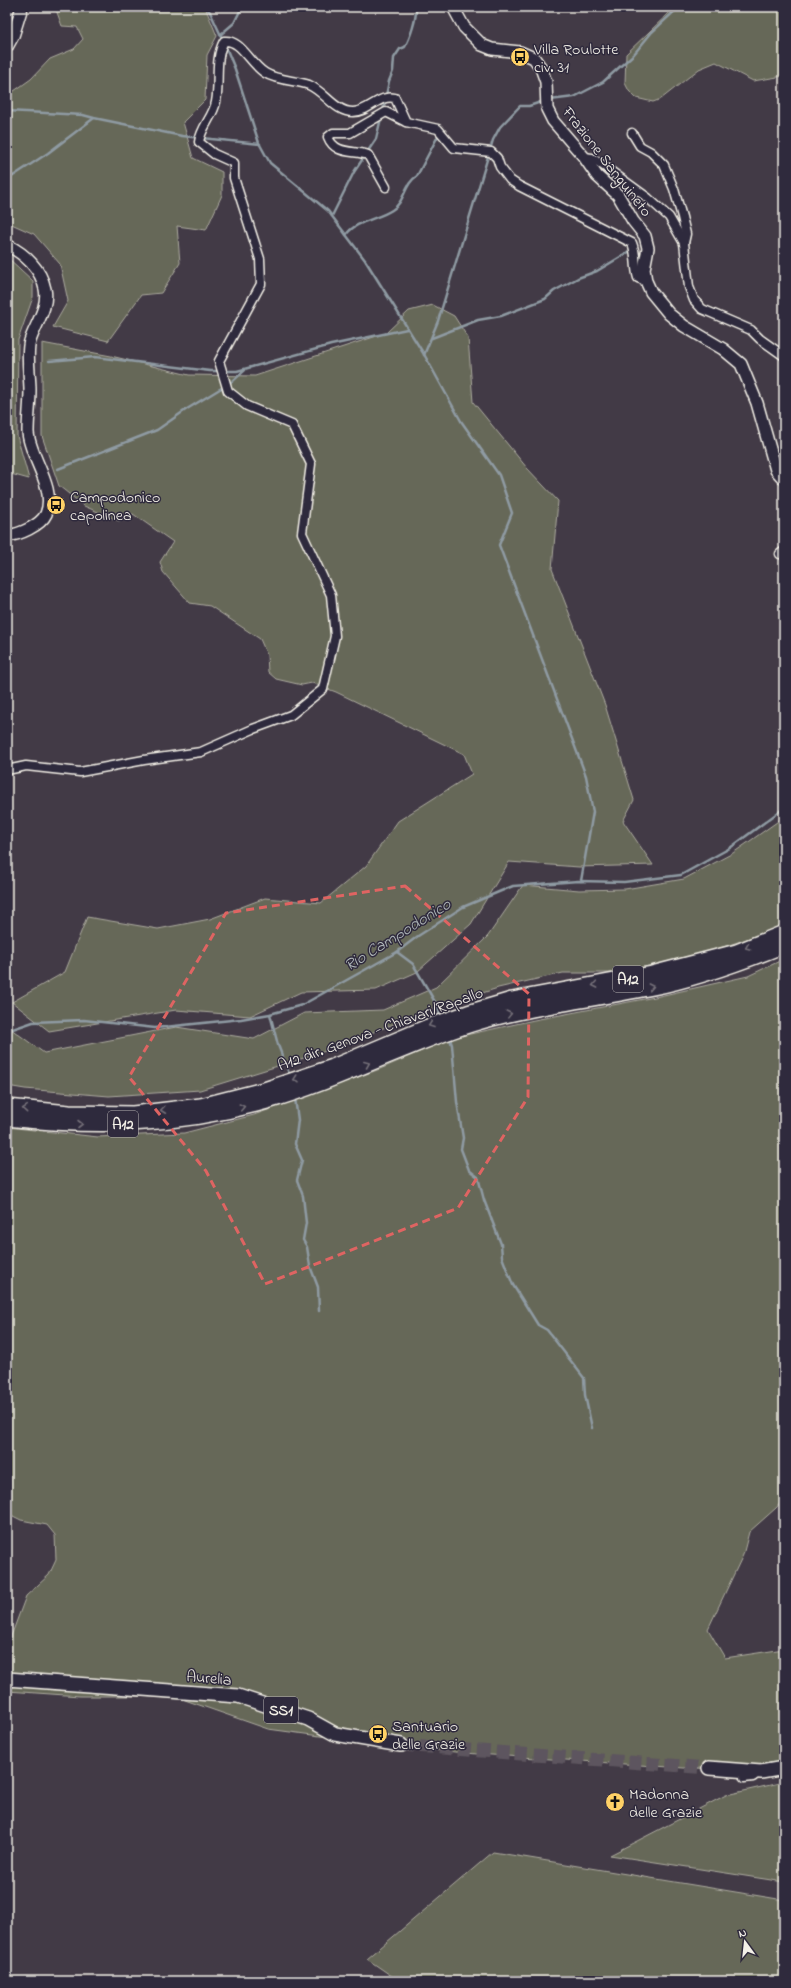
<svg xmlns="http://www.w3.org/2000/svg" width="791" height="1988" viewBox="0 0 791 1988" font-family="'Indie Flower',sans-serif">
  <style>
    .green { fill: #666758; stroke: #adaca0 }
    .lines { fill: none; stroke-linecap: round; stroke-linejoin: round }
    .stream { stroke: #8f9ba3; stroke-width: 2.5 }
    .primary-tunnel { stroke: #5d555e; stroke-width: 13; stroke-dasharray: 13 6; stroke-linecap: butt }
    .minor-casing { stroke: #f4f1e8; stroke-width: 11 }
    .tertiary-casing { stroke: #f4f1e8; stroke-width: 14 }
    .primary-casing { stroke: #f4f1e8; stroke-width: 16 }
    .motorway-casing { stroke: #f4f1e8; stroke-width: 18 }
    .minor { stroke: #2f2a3d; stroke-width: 8 }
    .tertiary { stroke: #2f2a3d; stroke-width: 11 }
    .primary { stroke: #2f2a3d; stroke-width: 13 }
    .motorway { stroke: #2f2a3d; stroke-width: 15 }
    .oneway { stroke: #747079 }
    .marked { fill: none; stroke: #df6462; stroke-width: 3; stroke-dasharray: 8 5; stroke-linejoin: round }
    .labels { text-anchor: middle; stroke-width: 3; stroke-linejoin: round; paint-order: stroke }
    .shield { fill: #2f2a3d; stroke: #b9b5b5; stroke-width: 1 }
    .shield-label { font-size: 15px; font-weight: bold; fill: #f4f1e8 }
    .poi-label { font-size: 16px; fill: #f4f1e8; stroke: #2f2a3d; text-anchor: start }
    .street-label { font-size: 16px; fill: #f4f1e8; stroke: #2f2a3d }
    .water-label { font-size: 17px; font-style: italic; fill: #b0b8ba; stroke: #2f2a3d }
  </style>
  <rect width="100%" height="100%" fill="#423a46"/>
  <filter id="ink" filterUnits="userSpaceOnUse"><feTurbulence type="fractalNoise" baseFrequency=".025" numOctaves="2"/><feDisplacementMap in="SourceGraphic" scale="8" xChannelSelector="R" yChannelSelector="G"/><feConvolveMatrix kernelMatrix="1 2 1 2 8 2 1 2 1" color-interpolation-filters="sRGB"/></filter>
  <g filter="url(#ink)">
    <g class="green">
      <path d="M 55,7 L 205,7 L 217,36 L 207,55 L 205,100 L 183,122 L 193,158 L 222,172 L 222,195 L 206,230 L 177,226 L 180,263 L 161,293 L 141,295 L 108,341 L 53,327 L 68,301 L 60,264 L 34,234 L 7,222 L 7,96 L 31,79 L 50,59 L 74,49 L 83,39 L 77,27 L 62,26 Z"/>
      <path d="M 673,7 L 784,7 L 784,76 L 753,81 L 716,62 L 699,69 L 661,99 L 653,102 L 636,98 L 629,91 L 625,83 L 626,54 L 672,10 Z"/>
      <path d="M 7,257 L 33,281 L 33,297 L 18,340 L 17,436 L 29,479 L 7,473 Z"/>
      <path d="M 433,305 L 454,316 L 468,338 L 473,402 L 527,468 L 558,501 L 552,569 L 605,705 L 634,800 L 623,821 L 653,865 L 579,867 L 509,862 L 471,924 L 417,972 L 376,990 L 301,992 L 250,1016 L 176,1010 L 49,1031 L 12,1002 L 65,972 L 87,917 L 158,929 L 210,919 L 265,898 L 321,903 L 366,866 L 398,821 L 472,774 L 464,754 L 336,692 L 312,683 L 302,685 L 276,679 L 268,672 L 267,655 L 260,639 L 210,606 L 190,603 L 163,572 L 160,562 L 173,542 L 133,514 L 119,521 L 84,506 L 59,486 L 42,436 L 42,343 L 111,356 L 189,375 L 255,376 L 386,333 L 409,311 Z"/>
      <path d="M 784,817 L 784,924 L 764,933 L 697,956 L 615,973 L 563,973 L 498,988 L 429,1010 L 320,1053 L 200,1090 L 109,1096 L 25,1089 L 7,1086 L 7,1026 L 44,1053 L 176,1027 L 254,1039 L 304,1013 L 383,1010 L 436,987 L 488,936 L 523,885 L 579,890 L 625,889 L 684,879 L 733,853 Z"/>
      <path d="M 784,959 L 784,1499 L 776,1508 L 749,1532 L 743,1555 L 708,1629 L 725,1658 L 784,1649 L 784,1763 L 762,1769 L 684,1768 L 477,1754 L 401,1747 L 268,1729 L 182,1699 L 140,1696 L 80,1696 L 7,1691 L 7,1647 L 26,1596 L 49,1575 L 56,1560 L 55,1535 L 47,1525 L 21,1520 L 7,1513 L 7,1127 L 98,1137 L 184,1133 L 254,1115 L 380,1069 L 452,1038 L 534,1020 L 655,997 L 748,976 Z"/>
      <path d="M 784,1782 L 784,1882 L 610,1855 L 726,1795 Z"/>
      <path d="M 493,1852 L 784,1900 L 784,1981 L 399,1981 L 367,1959 Z"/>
    </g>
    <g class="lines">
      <g class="stream">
        <path d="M 206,7 L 210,12 L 223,40"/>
        <path d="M 220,35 L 234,23 L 242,7"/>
        <path d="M 225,45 L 235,69 L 259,143 L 270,163 L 328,211 L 365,260 L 425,356 L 461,421 L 499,475 L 512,513 L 499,545 L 586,776 L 593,812 L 581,881"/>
        <path d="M 550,100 L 574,97 L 603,82 L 634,54 L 652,32 L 679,7"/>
        <path d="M 7,111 L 83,115 L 94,118 L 182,136 L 260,144"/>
        <path d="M 383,111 L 389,81 L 393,71 L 394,58 L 400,49 L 405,47 C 410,38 417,18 416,7"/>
        <path d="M 7,180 L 48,153 L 94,118"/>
        <path d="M 332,216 L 354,172 L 376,139 L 381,118"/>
        <path d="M 346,235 C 355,221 379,219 392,210 C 405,202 404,184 417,176 L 439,134"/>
        <path d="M 432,338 L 478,320 L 501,316 L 545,299 L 554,291 L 578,278 L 597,271 L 632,250"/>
        <path d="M 424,355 L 438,321 L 493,140 L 500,127 L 520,106 L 529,106 L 544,101"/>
        <path d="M 49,361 L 95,357 L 210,371 L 237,371 L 331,345 L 407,329"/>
        <path d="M 58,469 L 157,430 L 187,409 L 233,381 L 245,370"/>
        <path d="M 397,952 L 413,964 L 435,1002 L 441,1017"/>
        <path d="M 270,1014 L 278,1045 L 290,1076"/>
        <path d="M 7,1031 L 33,1022 L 84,1020 L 155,1028 L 241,1019 L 270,1014 L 302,1005 L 397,952 L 418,936 L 463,907 L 513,886 L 578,881 L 624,882 L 681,875 L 730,848 L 784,808"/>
        <path d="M 449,1036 L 452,1045 L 457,1102 L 463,1138 L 461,1149 L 469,1170 L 478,1177 L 484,1200 L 501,1244 L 502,1257 L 513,1285 L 538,1325 L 547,1330 L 584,1378 L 585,1395 L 592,1428"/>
        <path d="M 295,1098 L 298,1120 L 295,1144 L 302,1160 L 297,1180 L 303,1196 L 306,1223 L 303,1240 L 307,1247 L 310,1266 L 318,1287 L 319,1311"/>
      </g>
      <path class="primary-tunnel" d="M 401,1745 L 709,1768"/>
      <defs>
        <g id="minor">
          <path d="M 632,133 L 640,146 L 651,152 L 664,165 L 674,189 L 682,217 L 686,234 L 684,243"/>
          <path d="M 584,157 L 592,158 L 601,164 L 648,198 L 669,217 L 684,243 L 689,287 L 694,300 L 702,309 L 751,330 L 760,339 L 784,356"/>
          <path d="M 386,187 L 368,155 C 353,150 335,155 328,137 L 333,133 L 350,133 L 386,112 L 406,122"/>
          <path d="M 780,554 L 784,551"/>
          <path d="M 7,770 L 26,766 L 80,772 L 144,760 L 201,752 L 253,729 L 291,715 L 323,689 L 335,636 L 331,595 L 302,533 L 311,464 L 292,425 L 247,406 L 228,391 L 219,361 L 261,284 L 260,259 L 234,178 L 234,163 L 214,154 L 199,142 C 201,127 213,117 216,102 C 220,82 214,60 224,41 C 241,39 250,64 265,73 C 278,81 296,80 309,85 C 325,92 335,112 353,112 C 369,112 379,94 395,98 L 406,122 L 438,129 L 454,148 L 491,152 L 497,158 L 500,167 L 510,180 L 519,186 L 632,243 C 637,255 634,266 638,278 L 646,281"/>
          <path d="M 744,1778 L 753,1777 L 758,1773"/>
        </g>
        <g id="tertiary">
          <path d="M 453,7 L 464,27 L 482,45 L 492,49 L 520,52 L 534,58 L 541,68 L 546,82 L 547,109 L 553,121 L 584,157 L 597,176 L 618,195 L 633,221 L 645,236 L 648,248 L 644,269 L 646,281 L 651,292 L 669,314 L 684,326 L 723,349 L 741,364 L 757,403 L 776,470 L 784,479"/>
          <path d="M 7,47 L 13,36 L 22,7"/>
          <path d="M 7,245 C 25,254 41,269 45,289 C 49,307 35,325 30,341 C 26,353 30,376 30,390 C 30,404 28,418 28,432 C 29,456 57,488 46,514 C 41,525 18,536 7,535"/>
        </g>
        <g id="primary">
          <path d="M 7,1679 L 238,1696 L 308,1719 L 335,1734 L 401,1745"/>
          <path d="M 709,1768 L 761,1772 L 784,1768"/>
        </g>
        <g id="motorway">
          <path d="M 7,1107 L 69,1113 L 133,1114 L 201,1106 L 264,1090 L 333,1067 L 428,1027 L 468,1013 L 512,1000 L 652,974 L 737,952 L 784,933"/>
          <path d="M 7,1118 C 98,1128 178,1126 267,1101 C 337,1081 402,1046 471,1024 C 530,1006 593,999 653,987 C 698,978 742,962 784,945"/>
        </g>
      </defs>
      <use href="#minor" class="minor-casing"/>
      <use href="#tertiary" class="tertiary-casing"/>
      <use href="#primary" class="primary-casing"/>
      <use href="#motorway" class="motorway-casing"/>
      <use href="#minor" class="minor"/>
      <use href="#tertiary" class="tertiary"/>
      <use href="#primary" class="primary"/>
      <use href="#motorway" class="motorway"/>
    </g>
    <defs><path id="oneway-chevron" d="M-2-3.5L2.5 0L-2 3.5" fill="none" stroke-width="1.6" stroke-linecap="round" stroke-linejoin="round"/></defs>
    <g class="oneway">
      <use href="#oneway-chevron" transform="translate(748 947) rotate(158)"/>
      <use href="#oneway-chevron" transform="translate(595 985) rotate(169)"/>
      <use href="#oneway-chevron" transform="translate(651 987) rotate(-11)"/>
      <use href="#oneway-chevron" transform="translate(509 1014) rotate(-14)"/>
      <use href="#oneway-chevron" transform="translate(431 1025) rotate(160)"/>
      <use href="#oneway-chevron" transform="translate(367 1064) rotate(-22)"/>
      <use href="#oneway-chevron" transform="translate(296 1079) rotate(161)"/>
      <use href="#oneway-chevron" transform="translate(242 1107) rotate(-13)"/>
      <use href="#oneway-chevron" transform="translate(25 1109) rotate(-175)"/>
      <use href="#oneway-chevron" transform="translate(163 1110) rotate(173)"/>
      <use href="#oneway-chevron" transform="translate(80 1124)"/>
    </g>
  </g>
  <path class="marked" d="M 405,886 L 529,994 L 528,1097 L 458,1208 L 265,1284 L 206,1171 L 129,1077 L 226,913 Z"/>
  <defs>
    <symbol id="bus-disc" viewBox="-11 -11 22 22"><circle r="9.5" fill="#ffd166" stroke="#2f2a3d"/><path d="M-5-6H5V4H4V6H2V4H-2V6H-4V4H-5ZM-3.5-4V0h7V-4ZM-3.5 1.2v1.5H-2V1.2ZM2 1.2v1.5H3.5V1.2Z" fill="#111"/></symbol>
    <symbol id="church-disc" viewBox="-11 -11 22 22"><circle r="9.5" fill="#ffd166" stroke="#2f2a3d"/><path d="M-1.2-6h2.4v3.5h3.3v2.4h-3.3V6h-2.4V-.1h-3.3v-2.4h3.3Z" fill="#111"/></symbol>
  </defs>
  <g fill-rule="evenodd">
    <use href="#bus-disc" x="509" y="46" width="22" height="22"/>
    <use href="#bus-disc" x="45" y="494" width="22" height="22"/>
    <use href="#bus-disc" x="367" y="1723" width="22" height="22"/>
    <use href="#church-disc" x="604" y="1791" width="22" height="22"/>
  </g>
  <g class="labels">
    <g class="shield">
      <rect x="613" y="966" width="30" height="26" rx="3"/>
      <rect x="108" y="1111" width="30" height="26" rx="3"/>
      <rect x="264" y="1697" width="34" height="26" rx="3"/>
    </g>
    <g class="shield-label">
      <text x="628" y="984">A12</text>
      <text x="123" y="1129">A12</text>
      <text x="281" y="1715">SS1</text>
    </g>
    <g class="poi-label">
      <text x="534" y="54">Villa Roulotte<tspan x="534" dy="18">civ. 31</tspan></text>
      <text x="70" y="502">Campodonico<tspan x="70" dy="18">capolinea</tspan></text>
      <text x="392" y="1731">Santuario<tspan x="392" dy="18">delle Grazie</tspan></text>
      <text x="629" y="1799">Madonna<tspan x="629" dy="18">delle Grazie</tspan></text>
    </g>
    <g class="street-label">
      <text transform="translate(608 161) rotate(52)" y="6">Frazione Sanguineto</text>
      <text transform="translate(380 1028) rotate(-20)" y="6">A12 dir. Genova - Chiavari/Rapallo</text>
      <text transform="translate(209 1677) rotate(5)" y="6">Aurelia</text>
    </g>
    <g class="water-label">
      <text transform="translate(397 934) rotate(-32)" y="6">Rio Campodonico</text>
    </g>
  </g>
  <rect width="791" height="1988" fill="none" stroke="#2f2a3d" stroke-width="24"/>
  <rect x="12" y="12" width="767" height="1964" fill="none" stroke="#f4f1e8" stroke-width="1.5" filter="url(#ink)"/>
  <g transform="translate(745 1942) rotate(345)" stroke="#2f2a3d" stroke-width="3" paint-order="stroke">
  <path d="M0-3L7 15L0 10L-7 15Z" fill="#f4f1e8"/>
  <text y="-6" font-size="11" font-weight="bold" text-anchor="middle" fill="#f4f1e8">N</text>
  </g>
</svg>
